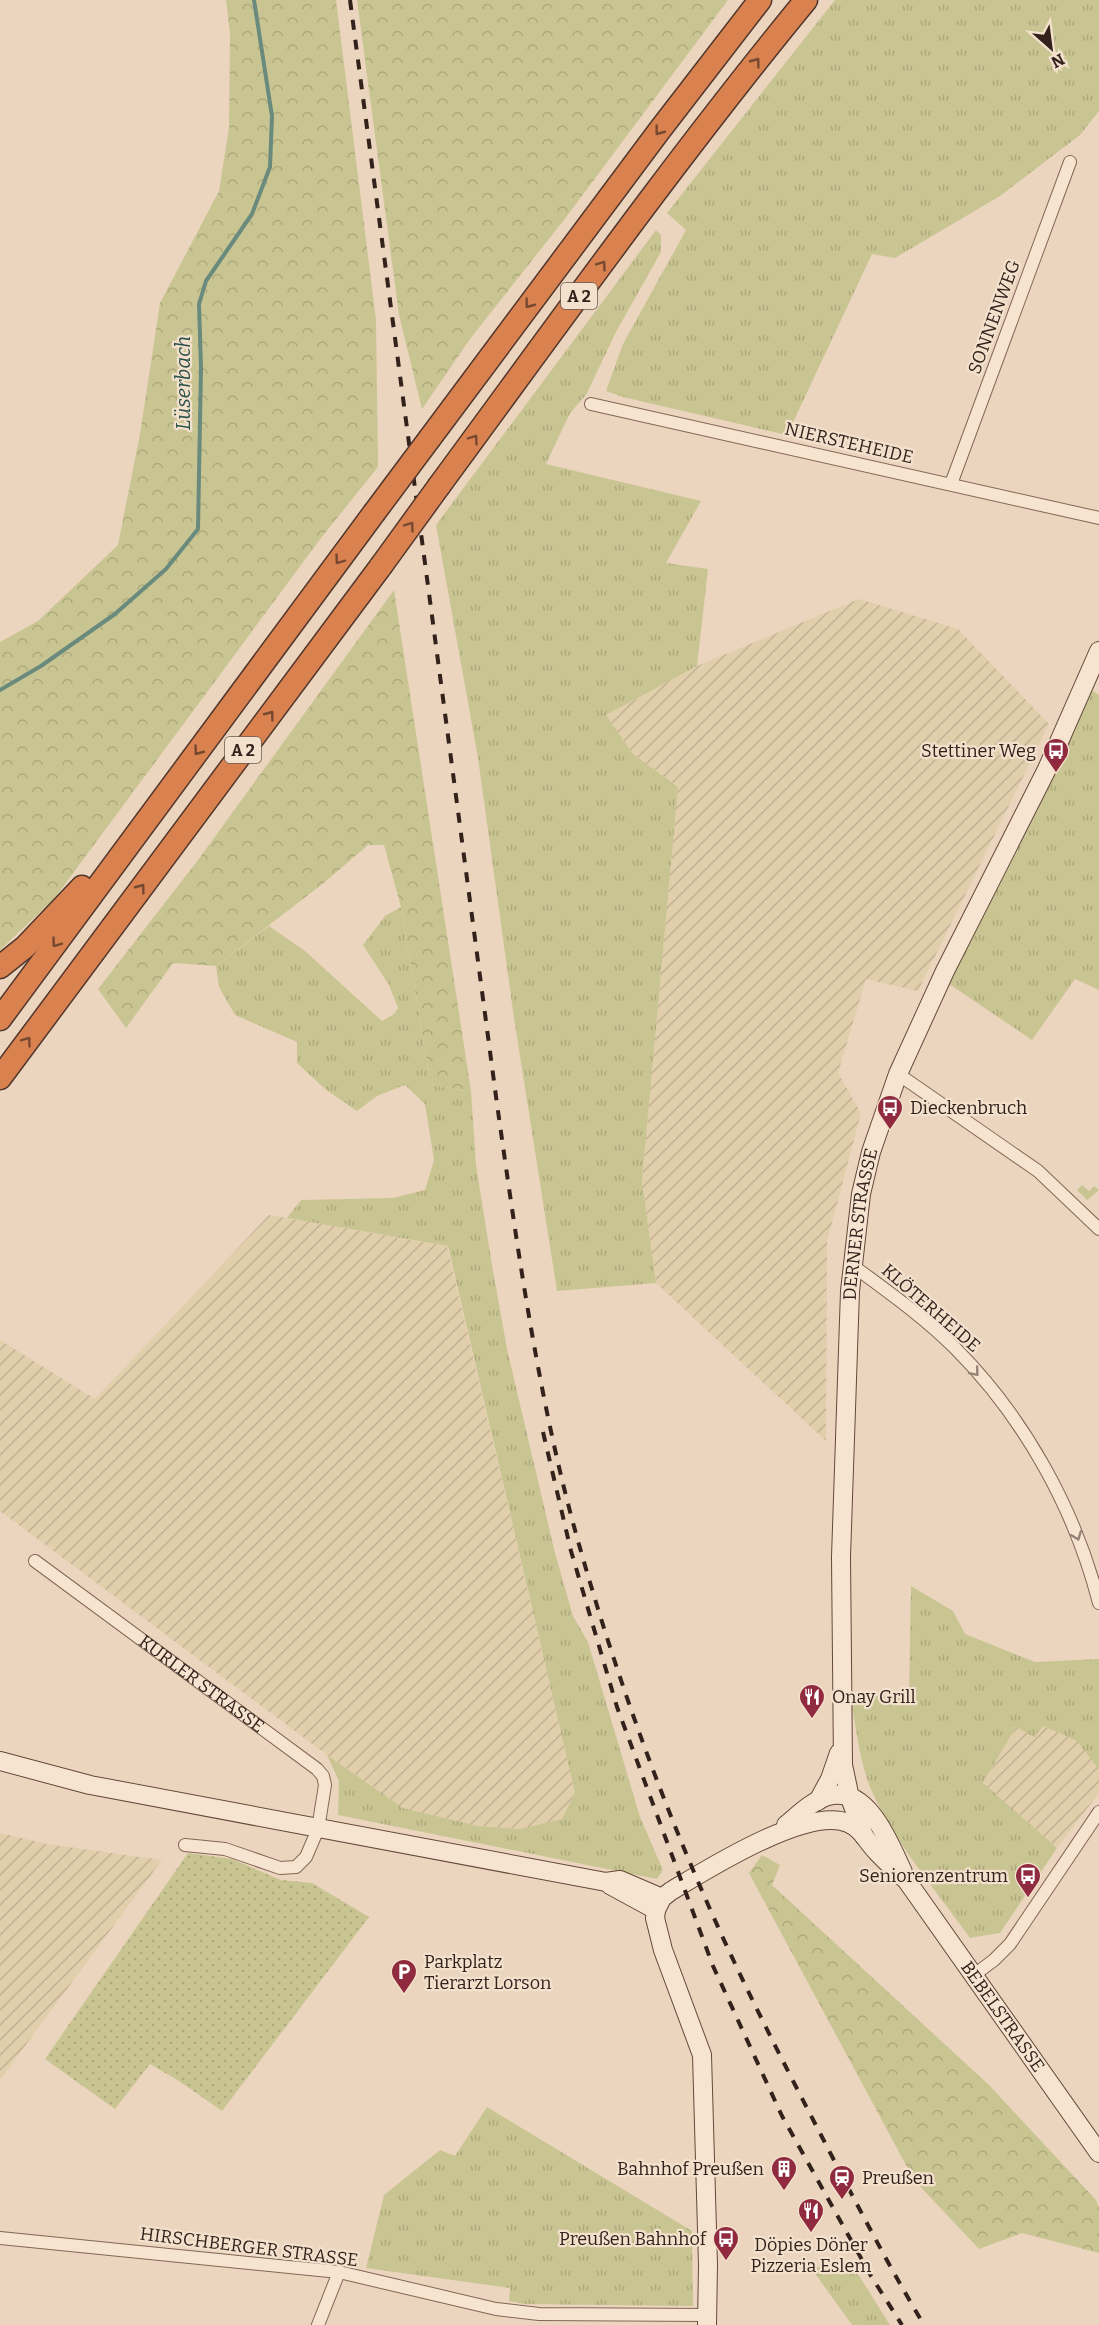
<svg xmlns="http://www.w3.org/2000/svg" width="1099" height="2325" viewBox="0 0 1099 2325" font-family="Bitter,serif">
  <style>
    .farmland { fill: url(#farmland-furrows) }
    .grass { fill: url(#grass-tufts) }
    .forest { fill: url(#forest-crowns) }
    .park { fill: url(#park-dots) }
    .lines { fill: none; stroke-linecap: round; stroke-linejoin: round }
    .stream { stroke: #698a7c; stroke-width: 4 }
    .street-casing { stroke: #836657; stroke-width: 14 }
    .secondary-casing { stroke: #64483b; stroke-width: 20 }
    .highway-casing { stroke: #50362c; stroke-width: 25 }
    .street { stroke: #f7e4d0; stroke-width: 12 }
    .secondary { stroke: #f7e4d0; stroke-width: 18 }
    .highway { stroke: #da824f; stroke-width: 22 }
    .rail { stroke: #33221c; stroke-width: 4; stroke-dasharray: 10 10; stroke-linecap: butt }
    .highway-bridge-casing { stroke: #50362c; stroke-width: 25; stroke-linecap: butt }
    .highway-bridge { stroke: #da824f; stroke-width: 22 }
    .oneway { stroke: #764830 }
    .oneway2 { stroke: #958376 }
    .labels { text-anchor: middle; stroke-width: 4.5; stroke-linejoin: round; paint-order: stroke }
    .shield { fill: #f3e1cd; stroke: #6d5b51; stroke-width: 1.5 }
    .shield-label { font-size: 16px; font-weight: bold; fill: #33221c }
    .street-label { font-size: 18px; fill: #33221c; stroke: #f3e1cd }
    .poi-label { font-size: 18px; fill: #33221c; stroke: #f3e1cd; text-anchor: end }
    .water-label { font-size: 20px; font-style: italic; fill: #2b5248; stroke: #f3e1cd }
  </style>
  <defs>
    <pattern id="farmland-furrows" width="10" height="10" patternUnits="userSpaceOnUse" patternTransform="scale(1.5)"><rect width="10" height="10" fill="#e1ceab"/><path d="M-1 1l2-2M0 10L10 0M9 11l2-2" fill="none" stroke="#c2b193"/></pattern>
    <pattern id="grass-tufts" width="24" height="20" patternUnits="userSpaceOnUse" patternTransform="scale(1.5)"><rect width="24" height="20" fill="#c9c592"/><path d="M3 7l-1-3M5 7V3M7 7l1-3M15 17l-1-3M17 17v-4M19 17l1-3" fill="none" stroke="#ada97d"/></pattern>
    <pattern id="forest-crowns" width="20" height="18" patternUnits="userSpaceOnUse" patternTransform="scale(1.5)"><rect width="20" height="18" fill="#c9c592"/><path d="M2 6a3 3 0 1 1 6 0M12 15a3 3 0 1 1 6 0" fill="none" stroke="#ada97d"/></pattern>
    <pattern id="park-dots" width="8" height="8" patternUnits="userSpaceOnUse" patternTransform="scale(1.5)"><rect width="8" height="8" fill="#c9c592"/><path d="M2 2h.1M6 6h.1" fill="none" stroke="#ada97d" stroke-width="1.8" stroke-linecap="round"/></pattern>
  </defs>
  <rect width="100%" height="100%" fill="#ecd5be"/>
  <g class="farmland">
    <path d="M 859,599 L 958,629 L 1049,724 L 918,991 L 866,979 L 838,1073 L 861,1113 L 827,1242 L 826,1441 L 656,1283 L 642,1181 L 678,787 L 633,754 L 606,715 L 697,666 Z"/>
    <path d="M 269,1215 L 447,1246 L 575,1793 L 563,1819 L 520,1829 L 478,1826 L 403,1808 L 327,1755 L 0,1511 L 0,1340 L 95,1399 Z"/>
    <path d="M 1043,1726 L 1078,1741 L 1099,1770 L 1099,1793 L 1057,1848 L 983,1784 L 1016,1727 Z"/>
    <path d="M 0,1833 L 47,1844 L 162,1860 L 0,2080 Z"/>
  </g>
  <g class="grass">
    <path d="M 835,0 L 1099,0 L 1099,111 L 1080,135 L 1000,196 L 895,258 L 872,254 L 787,435 L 623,397 L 606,391 L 623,344 L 686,230 L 667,213 Z"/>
    <path d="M 656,230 L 661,235 L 661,252 L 616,332 L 586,395 L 570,413 L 546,464 L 701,501 L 666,563 L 708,569 L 697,666 L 606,715 L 633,754 L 678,787 L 642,1181 L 656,1283 L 557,1291 L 514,1018 L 478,758 L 436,525 Z"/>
    <path d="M 1090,689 L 1099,695 L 1099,990 L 1075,979 L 1032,1040 L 949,984 Z"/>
    <path d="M 401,907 L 431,1085 L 471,1091 L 476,1165 L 491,1259 L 507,1349 L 555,1553 L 573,1616 L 588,1642 L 640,1817 L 663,1870 L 657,1879 L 338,1815 L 339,1781 L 327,1755 L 403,1808 L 478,1826 L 520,1829 L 562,1819 L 575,1793 L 448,1246 L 287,1218 L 301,1200 L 393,1198 L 425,1190 L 434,1160 L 425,1104 L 405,1085 L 377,1096 L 357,1111 L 325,1089 L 297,1063 L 297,1042 L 235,1015 L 219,987 L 216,966 L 269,926 L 305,951 L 382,1021 L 394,1014 L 398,1008 L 389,985 L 363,945 L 385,916 Z"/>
    <path d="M 1082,1185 L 1089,1191 L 1094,1186 L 1099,1190 L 1087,1200 L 1077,1190 Z"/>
    <path d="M 911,1586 L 953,1611 L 965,1634 L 1035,1662 L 1099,1659 L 1099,1770 L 1077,1741 L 1043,1726 L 1034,1737 L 1016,1727 L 983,1783 L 1057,1848 L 1000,1933 L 970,1938 C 935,1889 894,1842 870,1787 C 859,1759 856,1725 850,1696 L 909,1696 Z"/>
    <path d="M 487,2107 L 692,2231 L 693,2306 L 524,2304 L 509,2301 L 510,2288 L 366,2268 L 384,2195 L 440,2150 L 455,2156 Z"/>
    <path d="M 851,2263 L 890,2325 L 852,2325 L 811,2268 Z"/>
  </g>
  <g class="forest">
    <path d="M 226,0 L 336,0 L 376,320 L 378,467 L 321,538 L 54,899 L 0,950 L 0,642 L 38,621 L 118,545 L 140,434 L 160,303 L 219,191 L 229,128 L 230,34 Z"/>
    <path d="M 357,0 L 728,0 L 567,216 L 470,339 L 422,409 L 399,315 Z"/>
    <path d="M 394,590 L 471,1091 L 431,1085 L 401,907 L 384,845 L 368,845 L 325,882 L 216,966 L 173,963 L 126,1028 L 98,989 L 198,860 Z"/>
    <path d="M 762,1855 L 780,1865 L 772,1885 L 989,2085 L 1096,2200 L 1099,2208 L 1099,2253 L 1022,2233 L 979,2249 L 914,2180 L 749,1873 Z"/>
  </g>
  <path class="park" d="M 188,1853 L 232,1859 L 281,1880 L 312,1883 L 369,1917 L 222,2111 L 179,2081 L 150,2064 L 115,2109 L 45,2059 Z"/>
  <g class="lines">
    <path class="stream" d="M 0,690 L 41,666 L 115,614 L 166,569 L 198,529 L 201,368 L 199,304 L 206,281 L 252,214 L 270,167 L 272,116 L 254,0"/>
    <defs>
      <g id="street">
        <path d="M 591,404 L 1099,518"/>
        <path d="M 951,484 L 1070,162"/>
        <path d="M 898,1074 L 1038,1171 L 1099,1229"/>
        <path d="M 852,1265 C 887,1291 924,1317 955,1348 C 1024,1417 1075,1509 1099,1603"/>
        <path id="s1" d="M 35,1561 L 317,1769 L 323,1776 L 325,1785 L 318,1829 L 306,1857 L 296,1867 L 280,1868 L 225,1849 L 185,1845"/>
        <path d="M 974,1975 L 994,1960 L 1010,1944 L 1099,1812"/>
        <path d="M 0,2238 L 339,2272 L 496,2309 L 539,2314 L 707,2315"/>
        <path d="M 318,2325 L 339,2272"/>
      </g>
      <g id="secondary">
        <path d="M 0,1761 L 90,1785 L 606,1882 L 620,1880 L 662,1898"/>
        <path d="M 818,1801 L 830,1779 L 839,1753"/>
        <path d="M 786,1825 C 798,1815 812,1801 828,1796 C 868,1785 890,1844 903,1872"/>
        <path id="s2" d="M 864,1836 L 850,1798 L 843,1765 L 841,1557 L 850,1291 L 861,1194 L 871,1152 L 898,1074 L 945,971 L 1047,769 L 1099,651"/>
        <path d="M 610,1885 L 656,1910"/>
        <path id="s3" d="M 707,2325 L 708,2265 L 702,2055 L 663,1950 L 655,1918 L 656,1910 L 662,1898 L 671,1891 C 708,1869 807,1806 848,1823 C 862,1829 867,1842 877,1852 C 886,1862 897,1871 907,1881 L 1099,2153"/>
      </g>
      <g id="highway">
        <path d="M 430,438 L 659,131 L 760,0"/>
        <path d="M 439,486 C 559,323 677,157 806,0"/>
        <path d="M 0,967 L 25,947 L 82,887"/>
        <path d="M 0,1019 L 374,513"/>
        <path d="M 0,1078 L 381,566"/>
      </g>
    </defs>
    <use href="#street" class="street-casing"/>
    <use href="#secondary" class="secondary-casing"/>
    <use href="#highway" class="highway-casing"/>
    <use href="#street" class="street"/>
    <use href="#secondary" class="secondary"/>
    <use href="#highway" class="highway"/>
    <g class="rail">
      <path d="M 350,0 L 497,1104 C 518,1252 539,1405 580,1548 C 614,1668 656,1786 706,1900 C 741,1980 781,2058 821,2135 C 854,2199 887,2263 924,2325"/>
      <path d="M 543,1432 L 571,1551 L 617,1707 L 713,1966 L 782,2116 L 871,2276 L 902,2325"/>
    </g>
    <defs>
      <g id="highway-bridge">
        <path d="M 374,513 L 430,438"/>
        <path d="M 381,566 L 439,486"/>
      </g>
    </defs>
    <use href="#highway-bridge" class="highway-bridge-casing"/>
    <use href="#highway-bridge" class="highway-bridge"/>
  </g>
  <defs><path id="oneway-chevron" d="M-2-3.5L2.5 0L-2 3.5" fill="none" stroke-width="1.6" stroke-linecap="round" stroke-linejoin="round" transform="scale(1.5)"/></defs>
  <g class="oneway">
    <use href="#oneway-chevron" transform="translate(756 62) rotate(-53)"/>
    <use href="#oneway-chevron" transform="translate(659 131) rotate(127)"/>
    <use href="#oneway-chevron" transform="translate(602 265) rotate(-54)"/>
    <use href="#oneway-chevron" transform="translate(529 304) rotate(127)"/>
    <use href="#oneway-chevron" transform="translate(474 439) rotate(-54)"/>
    <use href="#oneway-chevron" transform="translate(410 526) rotate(-54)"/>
    <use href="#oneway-chevron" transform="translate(339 560) rotate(126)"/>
    <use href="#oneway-chevron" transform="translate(270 715) rotate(-53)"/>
    <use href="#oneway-chevron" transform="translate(198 751) rotate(127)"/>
    <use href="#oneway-chevron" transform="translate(141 888) rotate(-53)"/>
    <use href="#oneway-chevron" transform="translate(56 943) rotate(126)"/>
    <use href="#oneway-chevron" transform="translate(27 1041) rotate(-54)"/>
  </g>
  <g class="oneway2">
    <use href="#oneway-chevron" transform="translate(975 1372) rotate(50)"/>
    <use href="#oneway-chevron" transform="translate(1077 1536) rotate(69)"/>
  </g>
  <defs>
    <symbol id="bus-pin" viewBox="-11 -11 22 30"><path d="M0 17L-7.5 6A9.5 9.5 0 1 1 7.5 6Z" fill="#902a3e" stroke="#f3e1cd"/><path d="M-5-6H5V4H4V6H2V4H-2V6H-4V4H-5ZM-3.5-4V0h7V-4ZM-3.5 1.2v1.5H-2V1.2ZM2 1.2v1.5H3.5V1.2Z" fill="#fff"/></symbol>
    <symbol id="restaurant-pin" viewBox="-11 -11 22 30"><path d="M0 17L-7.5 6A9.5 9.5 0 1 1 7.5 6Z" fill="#902a3e" stroke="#f3e1cd"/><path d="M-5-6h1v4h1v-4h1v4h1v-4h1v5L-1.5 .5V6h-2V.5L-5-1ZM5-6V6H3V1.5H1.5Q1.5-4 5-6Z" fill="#fff"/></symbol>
    <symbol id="parking-pin" viewBox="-11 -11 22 30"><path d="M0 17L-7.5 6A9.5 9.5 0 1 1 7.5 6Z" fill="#902a3e" stroke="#f3e1cd"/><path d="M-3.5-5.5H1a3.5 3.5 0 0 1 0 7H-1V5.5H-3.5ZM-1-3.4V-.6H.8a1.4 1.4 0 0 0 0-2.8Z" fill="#fff"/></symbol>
    <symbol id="building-pin" viewBox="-11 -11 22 30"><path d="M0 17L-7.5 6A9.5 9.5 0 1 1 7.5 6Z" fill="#902a3e" stroke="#f3e1cd"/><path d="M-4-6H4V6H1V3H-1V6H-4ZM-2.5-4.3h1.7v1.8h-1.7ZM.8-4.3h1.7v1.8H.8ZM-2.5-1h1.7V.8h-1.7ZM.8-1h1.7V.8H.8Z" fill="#fff"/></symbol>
    <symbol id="station-pin" viewBox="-11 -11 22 30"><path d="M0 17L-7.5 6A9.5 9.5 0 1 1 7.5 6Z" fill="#902a3e" stroke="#f3e1cd"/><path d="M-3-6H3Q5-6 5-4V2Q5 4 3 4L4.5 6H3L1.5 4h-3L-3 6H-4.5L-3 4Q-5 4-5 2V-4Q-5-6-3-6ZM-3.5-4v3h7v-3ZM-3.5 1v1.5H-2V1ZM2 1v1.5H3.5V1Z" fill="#fff"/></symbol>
  </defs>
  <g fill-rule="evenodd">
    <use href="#bus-pin" x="1041" y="736" width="30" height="40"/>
    <use href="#bus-pin" x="875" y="1093" width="30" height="40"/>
    <use href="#restaurant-pin" x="797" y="1682" width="30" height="40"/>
    <use href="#bus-pin" x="1013" y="1861" width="30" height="40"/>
    <use href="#parking-pin" x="389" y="1957" width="30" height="40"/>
    <use href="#building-pin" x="769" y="2154" width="30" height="40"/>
    <use href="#station-pin" x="827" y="2163" width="30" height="40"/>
    <use href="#restaurant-pin" x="796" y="2196" width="30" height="40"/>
    <use href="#bus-pin" x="711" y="2224" width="30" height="40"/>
  </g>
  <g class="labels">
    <g class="shield">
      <rect x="561" y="283" width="36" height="26" rx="4.5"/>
      <rect x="225" y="737" width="36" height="26" rx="4.5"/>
    </g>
    <g class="shield-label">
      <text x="579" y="302">A 2</text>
      <text x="243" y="756">A 2</text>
    </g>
    <g class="street-label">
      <text transform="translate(994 317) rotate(-70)" y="6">SONNENWEG</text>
      <text transform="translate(849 443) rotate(13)" y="6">NIERSTEHEIDE</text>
      <text dy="6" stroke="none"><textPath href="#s2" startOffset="616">DERNER STRASSE</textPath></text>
      <text transform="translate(931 1308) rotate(41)" y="6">KLÖTERHEIDE</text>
      <text dy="6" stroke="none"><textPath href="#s1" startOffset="207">KURLER STRASSE</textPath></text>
      <text dy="6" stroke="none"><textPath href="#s3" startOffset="891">BEBELSTRASSE</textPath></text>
      <text transform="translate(249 2247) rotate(7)" y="6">HIRSCHBERGER STRASSE</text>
    </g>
    <g class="poi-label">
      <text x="1036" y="757">Stettiner Weg</text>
      <text x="910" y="1114" text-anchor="start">Dieckenbruch</text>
      <text x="832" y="1703" text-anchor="start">Onay Grill</text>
      <text x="1008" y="1882">Seniorenzentrum</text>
      <text x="424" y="1968" text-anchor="start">Parkplatz<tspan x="424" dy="21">Tierarzt Lorson</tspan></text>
      <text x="764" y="2175">Bahnhof Preußen</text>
      <text x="862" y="2184" text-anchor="start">Preußen</text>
      <text x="706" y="2245">Preußen Bahnhof</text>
      <text x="811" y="2251" text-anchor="middle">Döpies Döner<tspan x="811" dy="21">Pizzeria Eslem</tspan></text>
    </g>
    <g class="water-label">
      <text transform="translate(183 383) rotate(-90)" y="7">Lüserbach</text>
    </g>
  </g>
  <g transform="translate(1051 48) rotate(152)" stroke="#f3e1cd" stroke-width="4.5" paint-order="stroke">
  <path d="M0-4.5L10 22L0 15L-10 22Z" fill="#33221c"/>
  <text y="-9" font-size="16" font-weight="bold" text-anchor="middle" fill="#33221c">N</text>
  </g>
</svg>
